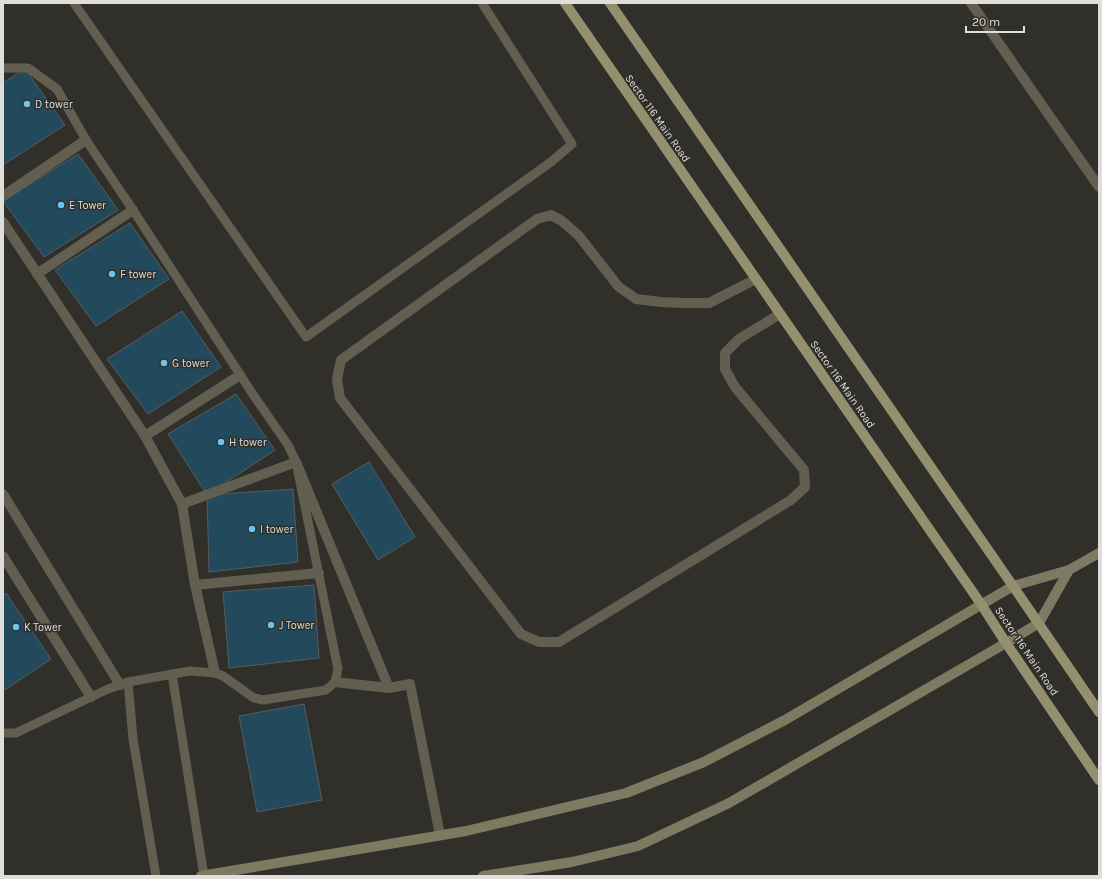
<svg xmlns="http://www.w3.org/2000/svg" width="1102" height="879" viewBox="0 0 1102 879" font-family="Karla,sans-serif">
  <style>
    .building { fill: #23495d; stroke: #575d60 }
    .lines { fill: none; stroke-linecap: round; stroke-linejoin: round }
    .lane { stroke: #625f50; stroke-width: 9 }
    .street { stroke: #625f50; stroke-width: 10 }
    .secondary { stroke: #7e7a61; stroke-width: 10 }
    .primary { stroke: #948f6e; stroke-width: 10 }
    .poi-dot { fill: #6bc3f2; stroke: #302f2a; stroke-width: 1.5 }
    .labels { text-anchor: middle; stroke-width: 3; stroke-linejoin: round; paint-order: stroke }
    .poi-label { font-size: 11px; fill: #dfdedb; stroke: #302f2a; text-anchor: start }
    .street-label { font-size: 11px; fill: #dfdedb; stroke: #302f2a }
  </style>
  <rect width="100%" height="100%" fill="#302f2a"/>
  <g class="building">
    <path d="M 25,69 L 65,125 L 3,165 L 3,83 Z"/>
    <path d="M 78,154 L 118,210 L 44,257 L 3,201 Z"/>
    <path d="M 130,223 L 169,279 L 96,326 L 55,270 Z"/>
    <path d="M 182,311 L 221,367 L 148,414 L 107,359 Z"/>
    <path d="M 236,394 L 275,450 L 207,495 L 168,434 Z"/>
    <path d="M 369,462 L 415,537 L 378,560 L 332,484 Z"/>
    <path d="M 293,489 L 298,562 L 209,572 L 207,495 Z"/>
    <path d="M 314,585 L 319,658 L 229,668 L 223,592 Z"/>
    <path d="M 6,593 L 51,659 L 5,690 L 3,687 L 3,595 Z"/>
    <path d="M 304,704 L 322,800 L 257,812 L 239,716 Z"/>
  </g>
  <g class="lines">
    <g class="lane">
      <path d="M 74,3 L 306,337 L 551,162 L 572,144 L 482,3"/>
      <path d="M 3,68 L 28,68 L 57,89 L 86,140 L 133,210 L 252,393 L 288,445 L 296,462 L 338,669 L 335,682 L 326,690 L 263,700 L 254,698 L 223,676 L 215,673 L 190,671 L 128,682 L 108,689 L 91,697 L 16,733 L 3,733"/>
      <path d="M 172,674 L 204,876"/>
      <path d="M 128,682 L 133,739 L 156,876"/>
    </g>
    <g class="street">
      <path d="M 971,3 L 1099,187"/>
      <path d="M 3,196 L 86,140"/>
      <path d="M 3,222 L 145,436 L 182,504 L 195,585 L 215,673"/>
      <path d="M 37,274 L 133,210"/>
      <path d="M 756,279 L 709,303 L 685,303 L 661,302 L 636,299 L 618,286 L 579,236 L 562,221 L 551,215 L 537,219 L 341,360 L 337,379 L 340,398 L 521,634 L 539,642 L 559,642 L 791,500 L 805,487 L 804,470 L 735,387 L 725,369 L 725,353 L 739,339 L 780,314"/>
      <path d="M 145,436 L 240,375"/>
      <path d="M 3,494 L 120,685"/>
      <path d="M 182,504 L 296,462 L 389,688"/>
      <path d="M 3,556 L 91,697"/>
      <path d="M 195,585 L 319,573"/>
      <path d="M 335,682 L 389,688 L 410,684 L 440,835"/>
    </g>
    <g class="secondary">
      <path d="M 201,876 L 466,831 L 626,793 L 704,762 L 785,720 L 1013,586 L 1069,570 L 1099,553"/>
      <path d="M 483,876 L 572,862 L 638,846 L 729,803 L 1006,643 L 1039,623 L 1069,570"/>
    </g>
    <g class="primary">
      <path d="M 565,3 L 981,604 L 1006,643 L 1099,780"/>
      <path d="M 610,3 L 1013,586 L 1099,712"/>
    </g>
  </g>
  <g class="poi-dot">
    <circle cx="27" cy="104" r="4"/>
    <circle cx="61" cy="205" r="4"/>
    <circle cx="112" cy="274" r="4"/>
    <circle cx="164" cy="363" r="4"/>
    <circle cx="221" cy="442" r="4"/>
    <circle cx="252" cy="529" r="4"/>
    <circle cx="271" cy="625" r="4"/>
    <circle cx="16" cy="627" r="4"/>
  </g>
  <g class="labels">
    <g class="poi-label">
      <text x="35" y="108">D tower</text>
      <text x="69" y="209">E Tower</text>
      <text x="120" y="278">F tower</text>
      <text x="172" y="367">G tower</text>
      <text x="229" y="446">H tower</text>
      <text x="260" y="533">I tower</text>
      <text x="279" y="629">J Tower</text>
      <text x="24" y="631">K Tower</text>
    </g>
    <g class="street-label">
      <text transform="translate(658 118) rotate(55)" y="4">Sector 116 Main Road</text>
      <text transform="translate(843 384) rotate(55)" y="4">Sector 116 Main Road</text>
      <text transform="translate(1027 651) rotate(56)" y="4">Sector 116 Main Road</text>
    </g>
  </g>
  <rect width="1102" height="879" fill="none" stroke="#dfdedb" stroke-width="8"/>
  <path d="M966 26v6h58v-6" fill="none" stroke="#dfdedb" stroke-width="2"/>
  <text x="972" y="26" font-size="12" fill="#dfdedb" stroke="#302f2a" stroke-width="3" paint-order="stroke">20 m</text>
</svg>
